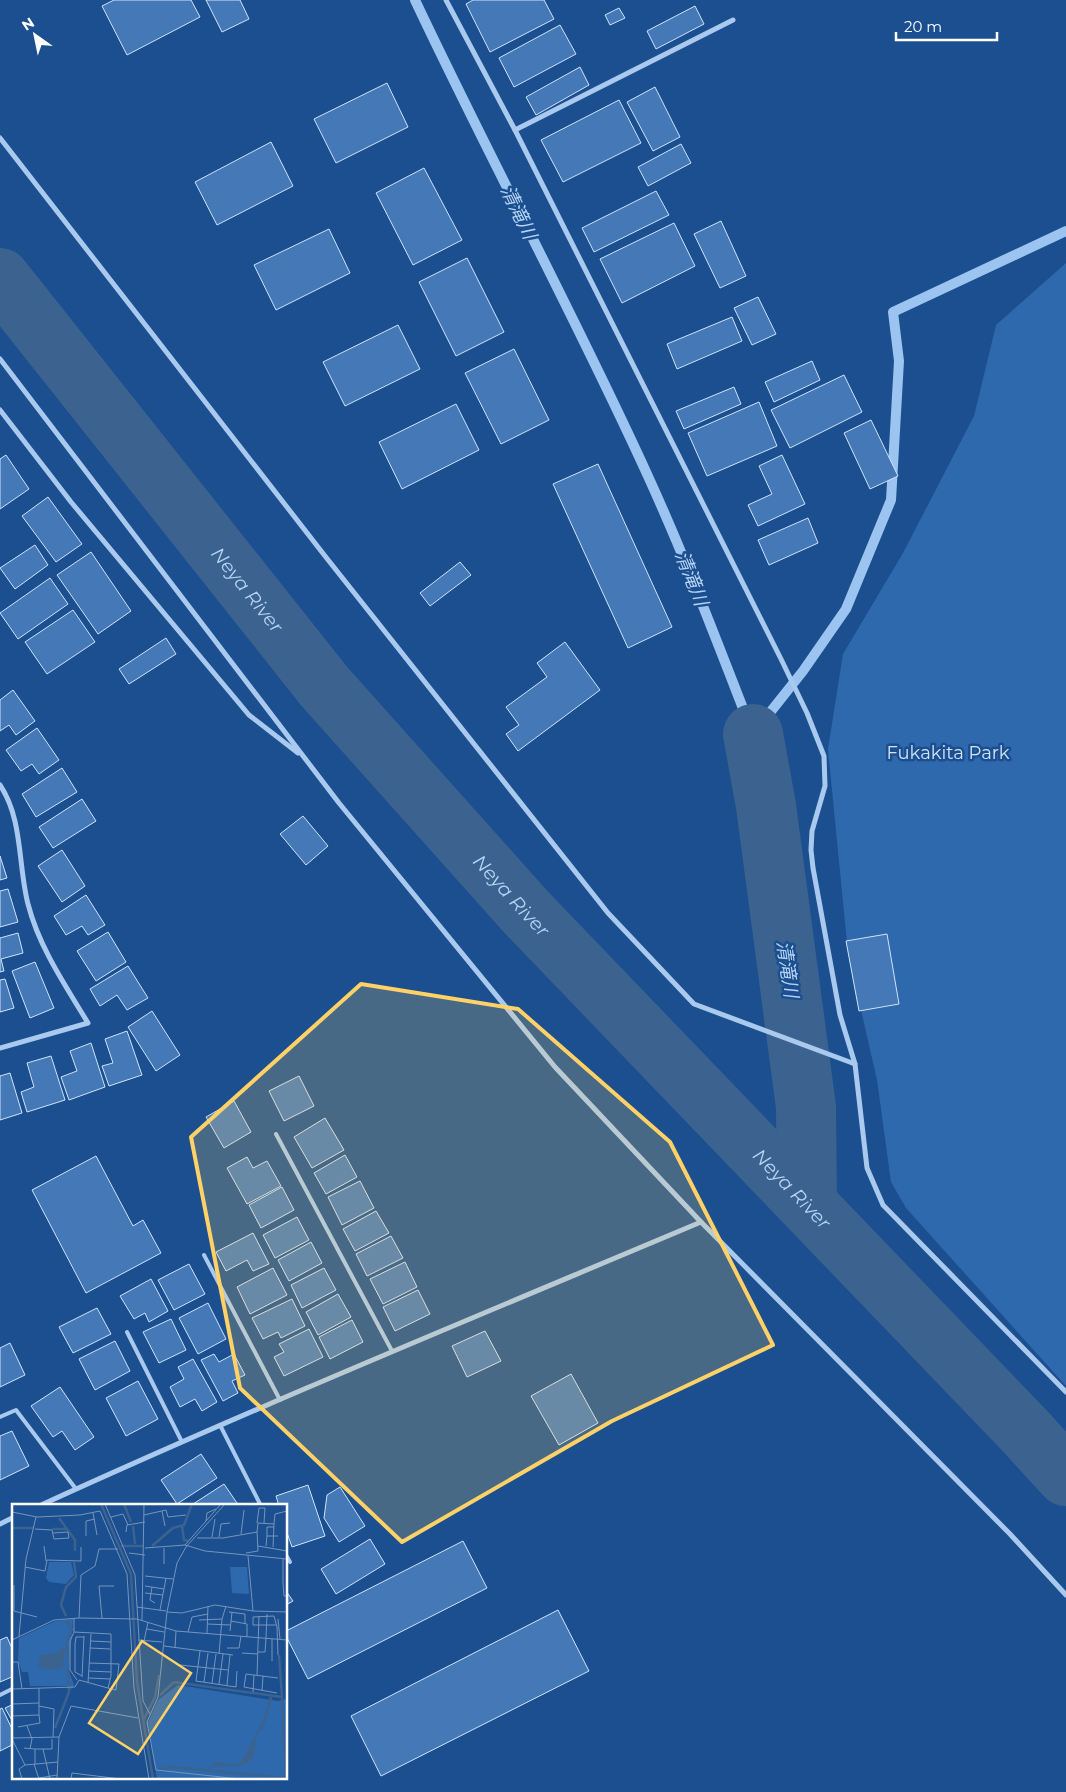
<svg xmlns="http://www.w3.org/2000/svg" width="1066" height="1792" viewBox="0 0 1066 1792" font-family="Montserrat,'Noto Sans JP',sans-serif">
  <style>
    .green { fill: #2e69ad }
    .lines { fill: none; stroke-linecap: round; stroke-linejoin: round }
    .stream { stroke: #9cc4f0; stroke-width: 10 }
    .river { stroke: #3c6290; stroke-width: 60 }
    .building { fill: #4478b7; stroke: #cfe3fa }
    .lane { stroke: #a9c9ee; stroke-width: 4 }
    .street { stroke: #a9c9ee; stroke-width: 5 }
    .marked { fill: #ffd166; fill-opacity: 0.2; stroke: #ffd166; stroke-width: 4; stroke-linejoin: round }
    .labels { text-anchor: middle; stroke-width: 5; stroke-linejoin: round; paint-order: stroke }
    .park-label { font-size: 18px; fill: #cfe3fa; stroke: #1b4f8f }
    .water-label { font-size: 19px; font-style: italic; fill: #b5d3f5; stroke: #1b4f8f }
    .inset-river { fill: none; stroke: #3c6290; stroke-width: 2.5 }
    .inset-road { fill: none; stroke: #7695bc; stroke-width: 1 }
    .view { fill: #ffd166; fill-opacity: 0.15; stroke: #ffd166; stroke-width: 2.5 }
    .inset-edge { fill: none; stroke: #fff; stroke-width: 2.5 }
  </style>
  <rect width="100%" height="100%" fill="#1b4f8f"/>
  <path class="green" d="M 1066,263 L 1066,1386 L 906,1208 L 891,1182 L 877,1080 L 848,953 L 828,749 L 843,654 L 903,553 L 974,416 L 996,325 Z"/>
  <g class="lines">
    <path class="stream" d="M 415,0 C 490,159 574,314 647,474 C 686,559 719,647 753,734 L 803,671 L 846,609 L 891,500 L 899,361 L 893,312 L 1066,231"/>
    <g class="river">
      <path id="s1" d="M 0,278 L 324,686 L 526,912 L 1024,1430 L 1066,1476"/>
      <path d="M 753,734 L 766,806 L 806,1107 L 807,1204"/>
    </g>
  </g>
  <g class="building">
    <path d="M 114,0 L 191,0 L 200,17 L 127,55 L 102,6 Z"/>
    <path d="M 206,0 L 240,0 L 249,19 L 222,32 Z"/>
    <path d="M 473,0 L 544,0 L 554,19 L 490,52 L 466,4 Z"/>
    <path d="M 695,6 L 704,24 L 656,49 L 647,31 Z"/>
    <path d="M 619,8 L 625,18 L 610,25 L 605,15 Z"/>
    <path d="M 560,25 L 576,54 L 514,87 L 499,58 Z"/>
    <path d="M 580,67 L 589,85 L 536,115 L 526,97 Z"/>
    <path d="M 387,83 L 408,127 L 336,163 L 314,119 Z"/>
    <path d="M 655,87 L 680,137 L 653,151 L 627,102 Z"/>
    <path d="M 619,100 L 641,143 L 563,182 L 541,140 Z"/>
    <path d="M 271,142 L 293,186 L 217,225 L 195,182 Z"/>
    <path d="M 681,144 L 691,163 L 648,186 L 638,167 Z"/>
    <path d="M 424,168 L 462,240 L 413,265 L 376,193 Z"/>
    <path d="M 656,191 L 669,215 L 594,252 L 582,228 Z"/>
    <path d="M 721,221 L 746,276 L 720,288 L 694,234 Z"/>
    <path d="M 674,223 L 695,266 L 622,303 L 600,259 Z"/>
    <path d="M 329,229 L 350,273 L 276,310 L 254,265 Z"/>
    <path d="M 467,258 L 504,332 L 456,356 L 419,282 Z"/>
    <path d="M 758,297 L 776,334 L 752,345 L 734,308 Z"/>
    <path d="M 732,317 L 742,341 L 677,369 L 667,344 Z"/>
    <path d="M 398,325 L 420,369 L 345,406 L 323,362 Z"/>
    <path d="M 514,349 L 549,420 L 501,444 L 465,373 Z"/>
    <path d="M 812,361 L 820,380 L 774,402 L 765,382 Z"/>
    <path d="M 844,375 L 862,412 L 790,448 L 771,410 Z"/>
    <path d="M 734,387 L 741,404 L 684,429 L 676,411 Z"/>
    <path d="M 759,402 L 777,446 L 707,476 L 688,433 Z"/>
    <path d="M 456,404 L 479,450 L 402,489 L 379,442 Z"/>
    <path d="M 871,420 L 898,476 L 870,489 L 844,433 Z"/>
    <path d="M 6,455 L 29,489 L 0,509 L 0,459 Z"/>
    <path d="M 782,455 L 805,504 L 758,526 L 748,505 L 772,494 L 759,466 Z"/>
    <path d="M 598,464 L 672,627 L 628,648 L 553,484 Z"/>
    <path d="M 48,497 L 82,544 L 56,562 L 22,516 Z"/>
    <path d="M 808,518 L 818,543 L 769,565 L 758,540 Z"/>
    <path d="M 35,545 L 48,565 L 15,589 L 0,568 Z"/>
    <path d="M 91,552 L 131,611 L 98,634 L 57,575 Z"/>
    <path d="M 460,562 L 471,575 L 430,606 L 420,593 Z"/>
    <path d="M 50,578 L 68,604 L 18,639 L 0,613 Z"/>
    <path d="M 73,610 L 95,642 L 47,674 L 25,642 Z"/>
    <path d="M 166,638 L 176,654 L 129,684 L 119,669 Z"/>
    <path d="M 565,642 L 600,690 L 518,751 L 506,734 L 519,725 L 506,707 L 547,677 L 537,663 Z"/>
    <path d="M 13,690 L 35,721 L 16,735 L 9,725 L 0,731 L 0,700 Z"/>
    <path d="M 37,728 L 59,760 L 39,774 L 32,764 L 21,771 L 6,750 Z"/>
    <path d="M 62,768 L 77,792 L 36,817 L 22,794 Z"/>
    <path d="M 82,799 L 96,821 L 53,848 L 39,827 Z"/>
    <path d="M 303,816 L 328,846 L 306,865 L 280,834 Z"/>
    <path d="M 62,850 L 85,886 L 62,902 L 38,866 Z"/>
    <path d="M 0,856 L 7,878 L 0,880 Z"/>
    <path d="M 8,889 L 18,922 L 0,927 L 0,891 Z"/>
    <path d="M 86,895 L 105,925 L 88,935 L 82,926 L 66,935 L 54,916 Z"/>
    <path d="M 108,932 L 126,962 L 96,981 L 77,951 Z"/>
    <path d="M 18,933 L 23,953 L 1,959 L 4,971 L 0,972 L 0,938 Z"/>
    <path d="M 887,934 L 899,1004 L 859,1011 L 846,941 Z"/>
    <path d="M 35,962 L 54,1008 L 30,1018 L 12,971 Z"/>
    <path d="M 128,966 L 148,998 L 127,1010 L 117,995 L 100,1006 L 90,989 Z"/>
    <path d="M 5,979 L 14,1008 L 0,1012 L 0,980 Z"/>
    <path d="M 152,1011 L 180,1055 L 156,1071 L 128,1027 Z"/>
    <path d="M 127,1031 L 142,1075 L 109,1086 L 102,1066 L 113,1063 L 105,1039 Z"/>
    <path d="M 91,1043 L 105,1087 L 69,1100 L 61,1077 L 77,1071 L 70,1051 Z"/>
    <path d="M 51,1056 L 65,1100 L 27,1112 L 21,1092 L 34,1087 L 27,1063 Z"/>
    <path d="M 10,1073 L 22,1113 L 0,1120 L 0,1076 Z"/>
    <path d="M 299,1076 L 314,1106 L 284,1121 L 269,1091 Z"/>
    <path d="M 234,1101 L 251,1132 L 224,1148 L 206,1117 Z"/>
    <path d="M 325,1118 L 344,1150 L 312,1168 L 294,1137 Z"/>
    <path d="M 345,1155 L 357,1177 L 326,1194 L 314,1173 Z"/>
    <path d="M 96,1156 L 133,1226 L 143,1220 L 161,1253 L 86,1293 L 32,1190 Z"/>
    <path d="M 247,1157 L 253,1168 L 267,1161 L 281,1186 L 247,1204 L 227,1168 Z"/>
    <path d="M 360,1181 L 374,1208 L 342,1225 L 328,1197 Z"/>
    <path d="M 282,1187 L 294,1210 L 261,1228 L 249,1205 Z"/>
    <path d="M 376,1211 L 389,1233 L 355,1251 L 343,1229 Z"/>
    <path d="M 297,1217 L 309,1240 L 275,1258 L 263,1235 Z"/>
    <path d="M 253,1233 L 269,1264 L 253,1271 L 247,1260 L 226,1271 L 216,1252 Z"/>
    <path d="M 391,1236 L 403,1258 L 367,1276 L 356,1254 Z"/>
    <path d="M 311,1242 L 322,1263 L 289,1281 L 278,1260 Z"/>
    <path d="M 405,1262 L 417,1287 L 383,1304 L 370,1279 Z"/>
    <path d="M 189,1264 L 205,1294 L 174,1310 L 158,1280 Z"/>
    <path d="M 273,1268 L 287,1295 L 250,1314 L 237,1287 Z"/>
    <path d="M 324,1268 L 336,1290 L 302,1308 L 291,1285 Z"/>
    <path d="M 151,1279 L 168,1311 L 149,1322 L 145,1313 L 134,1319 L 120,1296 Z"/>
    <path d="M 418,1290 L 430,1314 L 395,1331 L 383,1307 Z"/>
    <path d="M 338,1294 L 351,1317 L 318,1335 L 306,1312 Z"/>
    <path d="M 292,1299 L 305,1326 L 281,1338 L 278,1332 L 263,1339 L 252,1318 Z"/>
    <path d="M 208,1303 L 226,1339 L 198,1354 L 179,1318 Z"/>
    <path d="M 97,1308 L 111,1334 L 73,1353 L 59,1327 Z"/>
    <path d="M 171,1319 L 186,1350 L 159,1363 L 143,1332 Z"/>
    <path d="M 352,1320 L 363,1342 L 330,1359 L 319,1337 Z"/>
    <path d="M 309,1329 L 323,1357 L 284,1376 L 274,1357 L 284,1352 L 279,1344 Z"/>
    <path d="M 485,1331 L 501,1361 L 467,1377 L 452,1346 Z"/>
    <path d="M 115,1341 L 130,1371 L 95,1390 L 79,1359 Z"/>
    <path d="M 10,1343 L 25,1375 L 0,1387 L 0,1348 Z"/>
    <path d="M 214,1354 L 219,1362 L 234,1354 L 245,1375 L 232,1381 L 238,1393 L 223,1401 L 201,1360 Z"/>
    <path d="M 193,1359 L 217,1402 L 202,1411 L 195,1399 L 180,1407 L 170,1387 L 184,1379 L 178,1367 Z"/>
    <path d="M 571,1374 L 598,1423 L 559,1445 L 531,1396 Z"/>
    <path d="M 138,1381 L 158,1419 L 126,1436 L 106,1398 Z"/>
    <path d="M 60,1387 L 94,1437 L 75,1450 L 62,1431 L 53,1437 L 31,1406 Z"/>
    <path d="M 12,1431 L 29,1466 L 0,1480 L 0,1436 Z"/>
    <path d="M 201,1454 L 217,1478 L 177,1504 L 161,1480 Z"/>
    <path d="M 224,1484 L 239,1506 L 190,1506 Z"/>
    <path d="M 308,1485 L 325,1536 L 292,1547 L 286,1530 L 286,1506 L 279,1506 L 276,1496 Z"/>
    <path d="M 340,1487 L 365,1526 L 339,1542 L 324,1518 L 327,1495 Z"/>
    <path d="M 370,1539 L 385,1564 L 336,1594 L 321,1569 Z"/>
    <path d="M 463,1541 L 487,1588 L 308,1679 L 286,1636 L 286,1631 Z"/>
    <path d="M 286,1591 L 293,1601 L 286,1605 Z"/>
    <path d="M 558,1610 L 589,1671 L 381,1776 L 351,1716 Z"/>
    <path d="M 7,1637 L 14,1653 L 14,1676 L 0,1682 L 0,1640 Z"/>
    <path d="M 14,1704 L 14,1724 L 5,1708 Z"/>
    <path d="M 2,1708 L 14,1733 L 14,1744 L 0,1751 L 0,1709 Z"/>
  </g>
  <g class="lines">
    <g class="lane">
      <path d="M 276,1134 L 392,1351"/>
      <path d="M 204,1255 L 280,1400"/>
      <path d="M 127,1332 L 182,1442"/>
      <path d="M 0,1417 L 16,1410 L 76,1489"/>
      <path d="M 220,1425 L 261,1506"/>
      <path d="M 286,1555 L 290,1562"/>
      <path d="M 0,1695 L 14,1688"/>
    </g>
    <g class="street">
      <path d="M 446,0 L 515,130 L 781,659 L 807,713 L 824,756 L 825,786 L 812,831 L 811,850 L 813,868 L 840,1015 L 855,1064 L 867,1168 L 883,1205 L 1066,1392"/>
      <path d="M 515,130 L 733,20"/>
      <path d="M 0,138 L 325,556 L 608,913 L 694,1004 L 855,1064"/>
      <path d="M 0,359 L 339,803 L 555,1067 L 701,1222 L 1010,1534 L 1066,1595"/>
      <path d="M 0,410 L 71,502 L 249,715 L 298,753"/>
      <path d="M 0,785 C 23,819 18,866 28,904 C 39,947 65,985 88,1023 L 0,1048"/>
      <path d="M 39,1506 C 258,1406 480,1315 701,1222"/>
      <path d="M 0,1524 L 14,1517"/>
    </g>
  </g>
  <path class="marked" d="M 361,984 L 518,1009 L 670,1142 L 773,1345 L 612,1421 L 402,1542 L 240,1388 L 191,1137 Z"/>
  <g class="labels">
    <g class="park-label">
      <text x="948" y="759">Fukakita Park</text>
    </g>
    <g class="water-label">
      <text transform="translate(519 212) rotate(64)" y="7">清滝川</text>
      <text transform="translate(692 578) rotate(68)" y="7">清滝川</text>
      <text dy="7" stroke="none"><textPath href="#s1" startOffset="398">Neya River</textPath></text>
      <text dy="7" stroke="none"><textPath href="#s1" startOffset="802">Neya River</textPath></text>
      <text transform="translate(788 969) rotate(82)" y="7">清滝川</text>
      <text dy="7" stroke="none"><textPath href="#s1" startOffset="1208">Neya River</textPath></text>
    </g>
  </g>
  <g transform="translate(12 1504)">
    <rect width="275" height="275" fill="#1b4f8f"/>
    <path d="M 37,58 L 59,58 L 62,71 L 54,80 L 37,78 L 34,74 ZM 218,63 L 235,63 L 237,90 L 220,89 ZM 61,115 L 57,167 L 62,181 L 58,187 L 59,182 L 18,182 L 16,168 L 10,168 L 6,157 L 7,134 L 43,117 ZM 166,181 L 266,197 L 275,195 L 275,275 L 145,275 L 136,219 L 146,196 Z" fill="#2e69ad"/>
    <path d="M 50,144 L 53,145 L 51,164 L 40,166 L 26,163 L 28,151 L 45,149 ZM 250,218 L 254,219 L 244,233 L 242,252 L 238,257 L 229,262 L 198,263 L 204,258 L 225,261 L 229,258 Z" fill="#3c6290"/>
    <path class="inset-river" d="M 89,0 L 119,70 L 125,178 L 141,275M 112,0 L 119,18M 47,14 L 63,36 L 63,47M 121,22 L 123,40M 170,22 L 172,36 L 176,37M 0,24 L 21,24M 40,25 L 56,25M 109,42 L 131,42M 140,42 L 161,24 L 172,21 L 180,0M 54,112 L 49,101 L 54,83 L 64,73 L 62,58M 54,116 L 60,125 L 55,138 L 57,159M 148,191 L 162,178 L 270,193 L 267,151M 143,193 L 147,171M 132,215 L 143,193M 252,218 L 259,193M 43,224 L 57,188 L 56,163M 146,266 L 160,263 L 274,274 L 270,193"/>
    <path class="inset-road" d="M 93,0 L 123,71 L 131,197 L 138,210M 213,0 L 174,43 L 165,59 L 155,108 L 146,193 L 135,218 L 144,266 L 228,275M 150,7 L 153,22M 0,8 L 25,13 L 68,11 L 88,7 L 115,70 L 122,184 L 137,275M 81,9 L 85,31M 132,11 L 154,6 L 156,13 L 174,11M 99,13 L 111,10 L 116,21M 194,17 L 195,9 L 204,5M 245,19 L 247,4 L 253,4 L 252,19M 23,25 L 40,26 L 42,35 L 57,34 L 56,28 L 41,29M 114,28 L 115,21 L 133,18M 245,28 L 246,19 L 262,20 L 263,10 L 275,7M 229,30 L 232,6M 74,32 L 74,17 L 83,15M 255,32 L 255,23 L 262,23M 200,33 L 203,15M 207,33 L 209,20 L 218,19M 185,34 L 211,34 L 245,28 L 246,47 L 234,49M 173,41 L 209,0M 32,42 L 34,57M 246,42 L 275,47M 254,42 L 255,32 L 266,32M 261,43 L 262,20M 133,44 L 173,41 L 193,47 L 275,55M 152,44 L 152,60M 117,49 L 133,51M 271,55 L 271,79 L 272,92 L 275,92M 13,63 L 33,67 L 35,56 L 69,57 L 69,43M 133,72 L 161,75M 2,81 L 2,107 L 25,113M 133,82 L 152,85M 140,83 L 138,96 L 143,99M 133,89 L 151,91M 125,103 L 154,107M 148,106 L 154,74M 241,107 L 275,108M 155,108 L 170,109 L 203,101 L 241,107 L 236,52M 217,108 L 233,110 L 233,119M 67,114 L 69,71 L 83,62 L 87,45 L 106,45M 90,114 L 87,82 L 102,82M 266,115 L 268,135M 130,116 L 132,0M 187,116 L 210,115 L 214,102M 219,117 L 235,120 L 235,133M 196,120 L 218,121M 264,121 L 241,121 L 241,113 L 262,112 L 265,123 L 266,151M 135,125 L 152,128M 218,127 L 220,108M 62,128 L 58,137 L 58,166 L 65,176M 176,128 L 180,113 L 196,110M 195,129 L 196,102M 7,132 L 14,55 L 24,13M 254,134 L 255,110M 0,136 L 42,116 L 67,114 L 125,115 L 164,127 L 275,136M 126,136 L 150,138M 79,137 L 99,138M 132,137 L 136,118M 152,142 L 221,151M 78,144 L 98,145M 163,144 L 164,127M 215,144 L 227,144 L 229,132M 188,147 L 184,177 L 224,183 L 225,167M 246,148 L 253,148 L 254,134M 230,149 L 246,150M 207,150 L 210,115M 260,157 L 260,135M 0,158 L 6,158 L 10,185M 77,159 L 107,160 L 104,186 L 96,184M 168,161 L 216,166M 77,167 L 99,168M 245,171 L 247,112M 70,172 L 63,168 L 63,140 L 64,133 L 72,133M 70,173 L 72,132M 77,174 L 98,175M 192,178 L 196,149M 76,179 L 79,130M 200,179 L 204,150M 207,180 L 211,150M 215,181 L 218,151M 27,184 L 27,202 L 42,205 L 41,233M 0,185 L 63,183 L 67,176 L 96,184 L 99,172 L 99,130 L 62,128 L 62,114M 250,187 L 251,172M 241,188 L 242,171M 265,189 L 232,183 L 234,170 L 266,174M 0,200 L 27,199M 0,212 L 27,211 L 27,202M 15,222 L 20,235 L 18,245M 6,223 L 28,219 L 27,211M 0,234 L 47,233M 0,235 L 13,261M 12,244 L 23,245 L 23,260M 23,245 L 31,245 L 38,275M 31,245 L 40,245 L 40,235M 22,260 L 27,275M 27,274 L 45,271M 10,275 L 7,265 L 13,261 L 46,258M 45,275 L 47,233 L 59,202 L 126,214M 59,275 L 60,269 L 109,275"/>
    <path class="view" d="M 130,137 L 179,169 L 126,250 L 77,219 Z"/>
    <rect width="275" height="275" class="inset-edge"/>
  </g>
  <g transform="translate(35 35) rotate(327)" stroke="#1b4f8f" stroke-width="4" paint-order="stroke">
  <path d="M0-4L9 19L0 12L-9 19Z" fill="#ffffff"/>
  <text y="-8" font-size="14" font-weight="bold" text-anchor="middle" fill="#ffffff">N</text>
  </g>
  <path d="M896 32v8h101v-8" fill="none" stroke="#ffffff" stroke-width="2.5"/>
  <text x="904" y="32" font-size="15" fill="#ffffff" stroke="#1b4f8f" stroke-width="4" paint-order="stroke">20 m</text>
</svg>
